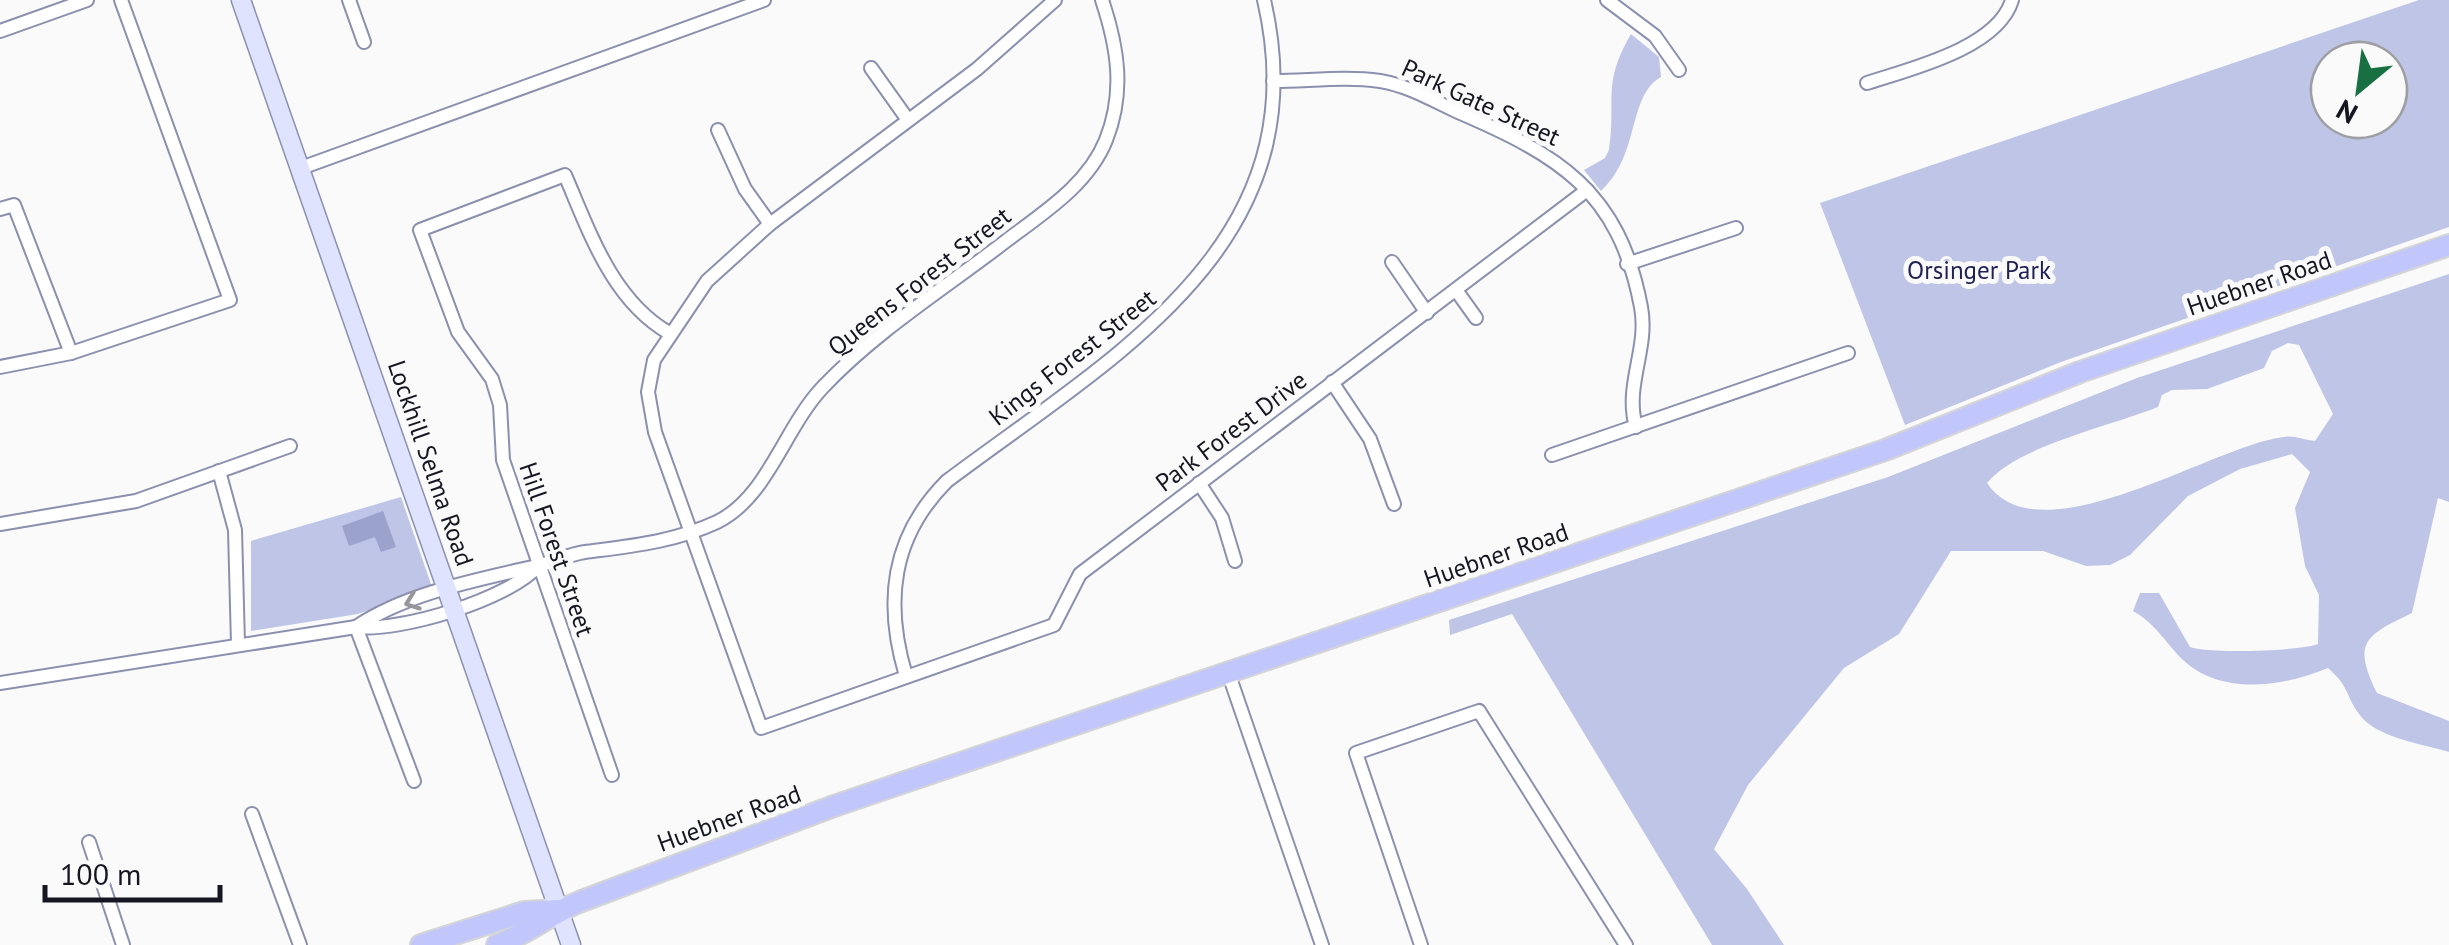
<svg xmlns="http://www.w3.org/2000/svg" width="2449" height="945" viewBox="0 0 2449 945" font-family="'PT Sans',sans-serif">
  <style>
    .green { fill: #bfc5e6; fill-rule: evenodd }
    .water { fill: #9ba2cc }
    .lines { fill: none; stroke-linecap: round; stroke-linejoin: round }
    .street-casing { stroke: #8b90ae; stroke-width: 16 }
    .secondary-casing { stroke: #8b90ae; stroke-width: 21 }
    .primary-casing { stroke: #d5d5d7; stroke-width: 24 }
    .street { stroke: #fff; stroke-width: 12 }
    .secondary { stroke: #e0e3fd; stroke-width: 18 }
    .primary { stroke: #c1c7fb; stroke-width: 20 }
    .oneway { stroke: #96969b }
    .labels { text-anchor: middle; stroke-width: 10; stroke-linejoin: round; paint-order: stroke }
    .street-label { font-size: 25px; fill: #151621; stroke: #fafafa }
    .park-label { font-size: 25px; fill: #202256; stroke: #fafafa }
  </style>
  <rect width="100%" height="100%" fill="#fafafa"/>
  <g class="green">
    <path d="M 2419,0 L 2449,0 L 2449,227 L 2061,362 L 1905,425 L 1820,203 ZM 2329,60 L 2389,60 L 2389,120 L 2329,120 Z"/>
    <path d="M 1631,34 L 1659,57 L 1661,77 C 1627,96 1641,154 1601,191 L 1584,170 L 1605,158 L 1609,150 C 1617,98 1601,86 1631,34 Z"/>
    <path d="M 2449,274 L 2449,502 L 2438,498 L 2412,613 C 2367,635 2351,641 2377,693 L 2449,721 L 2449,752 C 2423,744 2376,738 2359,714 C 2345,695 2350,687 2328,668 C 2285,686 2221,697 2182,659 C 2164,641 2156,624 2133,611 L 2140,593 L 2159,593 L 2190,647 C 2208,654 2301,651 2318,644 L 2319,595 L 2305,566 L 2295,508 L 2310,472 L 2292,454 L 2240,469 L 2188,496 L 2130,555 L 2110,565 L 2086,566 L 2043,551 L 1951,551 L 1899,634 L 1844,668 L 1748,785 L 1714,849 L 1747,889 L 1784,945 L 1712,945 L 1512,614 L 1450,635 L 1449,620 L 1888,477 L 2137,378 ZM 2288,343 L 2299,345 L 2333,414 L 2315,441 C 2305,440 2293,435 2284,437 C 2213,445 2039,561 1987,483 C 2017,446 2111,426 2158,407 L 2162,395 L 2172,390 L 2207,389 L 2264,368 L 2272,351 Z"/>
    <path d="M 401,497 L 432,587 L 358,614 L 251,631 L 251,541 Z"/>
  </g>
  <path class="water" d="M 383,511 L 396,547 L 381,552 L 375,537 L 349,546 L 342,526 Z"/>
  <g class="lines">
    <defs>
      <g id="street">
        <path d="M 349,0 L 364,42"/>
        <path d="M 1055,0 L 977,69 L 770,224 L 707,281 L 654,360 L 648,392 L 655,432 L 761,728 L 1054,625 L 1080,574 L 1587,190"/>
        <path d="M 1607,0 L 1655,36 L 1679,70"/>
        <path d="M 0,31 L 87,0"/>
        <path d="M 871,68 L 908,120"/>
        <path d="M 1273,81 C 1308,81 1346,76 1380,81 C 1407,85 1434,101 1458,112 C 1558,155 1619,190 1641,307 C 1649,349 1624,385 1636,427"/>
        <path d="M 1867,83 C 1910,69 1998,48 2012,0"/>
        <path d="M 718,130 L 745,189 L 770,224"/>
        <path d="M 301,168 L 764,0"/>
        <path d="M 0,209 L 14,205 L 71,353"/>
        <path d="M 1392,262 L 1427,313"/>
        <path d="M 1627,264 L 1736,228"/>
        <path d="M 1456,290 L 1476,318"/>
        <path d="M 0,367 L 71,353 L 230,300 L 121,0"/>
        <path d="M 1332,382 L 1370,439 L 1394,504"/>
        <path d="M 1552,455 L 1848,353"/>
        <path d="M 219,471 L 235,530 L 238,644"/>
        <path d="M 1199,483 L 1222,518 L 1235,561"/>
        <path d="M 0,524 L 136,501 L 290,446"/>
        <path d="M 356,627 C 408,592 482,579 541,565 C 556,561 570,554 585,552 C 631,546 674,542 717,522 C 768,497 784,428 823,387 C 876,331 945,288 1006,241 C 1043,213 1088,185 1106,140 C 1125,92 1118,48 1102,0"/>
        <path d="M 356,627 L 414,781"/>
        <path d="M 1228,672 L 1322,945"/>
        <path d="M 906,676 C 884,603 891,537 947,481 C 1113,356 1321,245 1264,0"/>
        <path d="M 0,683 L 356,627 C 401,632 509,599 538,566"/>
        <path d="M 612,775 L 503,460 L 500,405 L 492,379 L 458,332 L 420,230 L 565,175 C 590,233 612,300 669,333"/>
        <path d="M 252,814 L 300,945"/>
        <path d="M 89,842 L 123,945"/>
        <path d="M 1421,945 L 1356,753 L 1479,711 L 1626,945"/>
      </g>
      <path id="secondary" d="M 241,0 L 571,945"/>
      <g id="primary">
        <path d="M 421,945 L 524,912 L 559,910"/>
        <path d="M 497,945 C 527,934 550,914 579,902 L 834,806 L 1885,450 L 2080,372 L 2449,245"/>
      </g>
    </defs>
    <use href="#street" class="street-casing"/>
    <use href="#secondary" class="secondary-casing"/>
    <use href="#primary" class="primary-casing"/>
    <use href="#street" class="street"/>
    <use href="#secondary" class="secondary"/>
    <use href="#primary" class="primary"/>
  </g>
  <defs><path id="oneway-chevron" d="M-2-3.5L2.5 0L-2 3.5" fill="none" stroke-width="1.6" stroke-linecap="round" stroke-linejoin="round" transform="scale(2.5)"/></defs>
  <use class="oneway" href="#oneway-chevron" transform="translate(412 602) rotate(160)"/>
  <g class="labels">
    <g class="street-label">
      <text transform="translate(1481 102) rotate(25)" y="9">Park Gate Street</text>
      <text transform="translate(919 281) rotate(-38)" y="9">Queens Forest Street</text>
      <text transform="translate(2259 283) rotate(-19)" y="9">Huebner Road</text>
      <text transform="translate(1072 357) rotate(-38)" y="9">Kings Forest Street</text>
      <text transform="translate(1231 431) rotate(-37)" y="9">Park Forest Drive</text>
      <text transform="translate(431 463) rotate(71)" y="9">Lockhill Selma Road</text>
      <text transform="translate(557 549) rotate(71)" y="9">Hill Forest Street</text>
      <text transform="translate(1496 555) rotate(-19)" y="9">Huebner Road</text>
      <text transform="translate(729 818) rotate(-20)" y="9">Huebner Road</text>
    </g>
    <g class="park-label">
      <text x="1979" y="279">Orsinger Park</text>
    </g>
  </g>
  <g transform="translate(2359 90) rotate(209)"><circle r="48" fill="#fafafa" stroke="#9e9fa3" stroke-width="2.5"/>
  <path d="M0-8L18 38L0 25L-18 38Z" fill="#176f42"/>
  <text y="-15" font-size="28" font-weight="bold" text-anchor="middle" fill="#151621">N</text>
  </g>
  <path d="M45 885v15h175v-15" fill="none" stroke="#151621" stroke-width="5"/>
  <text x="60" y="885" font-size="30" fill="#151621" stroke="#fafafa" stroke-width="8" paint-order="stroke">100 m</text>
</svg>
